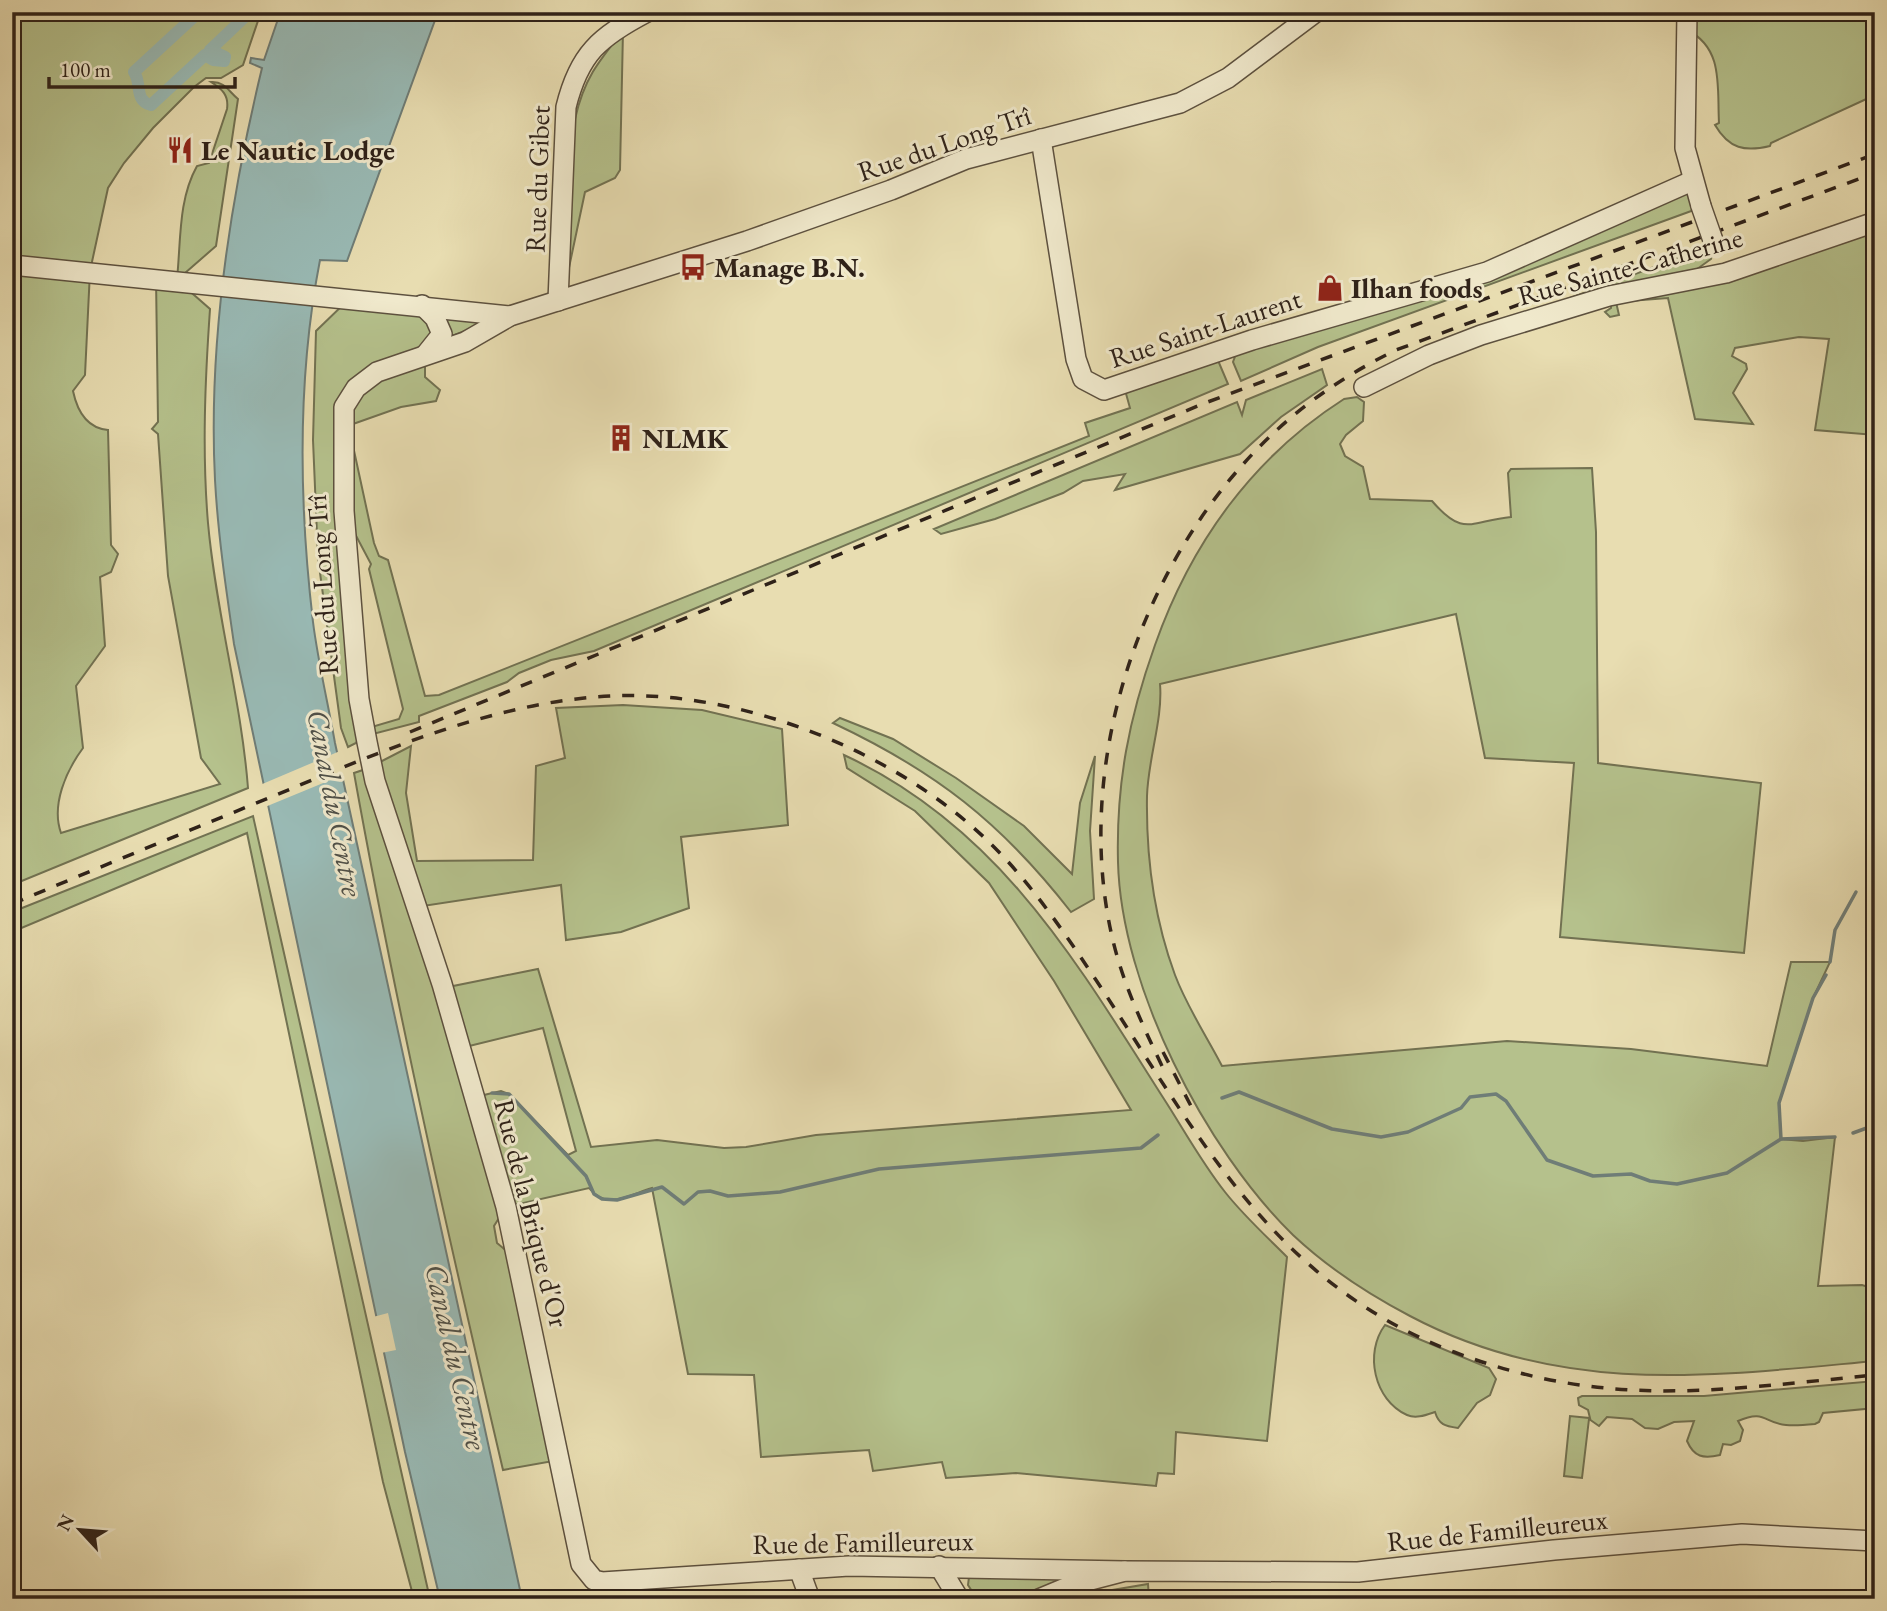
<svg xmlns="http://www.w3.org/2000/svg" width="1887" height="1611" viewBox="0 0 1887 1611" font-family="'EB Garamond',serif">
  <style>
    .green { fill: #b5c18c; stroke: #727252; stroke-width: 2; fill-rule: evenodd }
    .water { fill: #99bab5; stroke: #6f7d77; stroke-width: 2 }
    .pier { fill: #e8ddb1 }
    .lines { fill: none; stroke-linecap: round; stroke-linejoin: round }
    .stream { stroke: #6f7d77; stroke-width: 3.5 }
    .canal { stroke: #99bab5; stroke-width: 12 }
    .minor-casing { stroke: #5d513f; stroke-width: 22 }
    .minor { stroke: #f0e9cc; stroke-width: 19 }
    .rail { stroke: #2f2219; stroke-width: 3.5; stroke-dasharray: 12 12; stroke-linecap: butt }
    .minor-bridge-casing { stroke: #5d513f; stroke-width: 22; stroke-linecap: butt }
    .minor-bridge { stroke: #f0e9cc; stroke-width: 19 }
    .labels { text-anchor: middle; stroke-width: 6; stroke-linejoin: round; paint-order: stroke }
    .street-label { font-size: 28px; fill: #2f2219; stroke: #f0e9cc }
    .poi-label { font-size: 28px; font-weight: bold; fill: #2f2219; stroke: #f0e9cc; text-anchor: start }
    .water-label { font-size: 30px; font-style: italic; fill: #4f5048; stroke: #f0e9cc }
  </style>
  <rect width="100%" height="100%" fill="#e8ddb1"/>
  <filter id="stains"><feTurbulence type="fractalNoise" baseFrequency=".00286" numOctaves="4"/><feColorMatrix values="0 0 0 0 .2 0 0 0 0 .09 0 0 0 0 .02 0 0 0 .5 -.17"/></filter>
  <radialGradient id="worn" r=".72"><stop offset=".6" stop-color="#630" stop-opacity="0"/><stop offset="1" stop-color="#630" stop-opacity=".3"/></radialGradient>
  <g class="green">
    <path d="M 12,12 L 261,12 L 243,65 L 221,78 L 206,78 L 194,87 L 153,128 L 124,163 L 108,188 L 90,271 L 85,375 L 73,391 C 77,410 86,428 108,430 L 111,545 L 118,554 L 111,572 L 100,577 L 105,646 L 76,686 L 83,748 C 66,771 51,805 61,833 L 220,784 L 201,758 L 168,576 L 158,434 L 152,429 L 158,422 L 156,278 L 177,279 C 181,241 178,200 197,166 L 209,163 L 227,109 C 229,95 222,89 211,82 C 225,81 229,92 238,99 L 216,246 L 177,280 L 210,309 C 205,381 202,452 208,523 C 216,613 241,699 248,788 L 12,885 Z"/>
    <path d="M 1687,12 L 1875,12 L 1875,95 L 1771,143 L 1770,146 C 1745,152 1729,149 1715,125 L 1719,123 C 1717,87 1724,48 1687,30 Z"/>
    <path d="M 623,31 L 620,170 L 615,178 L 585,192 L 567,277 L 575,119 C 584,79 598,62 623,31 Z"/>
    <path d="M 1692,181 L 1694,210 L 1318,347 L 1241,381 L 1233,362 L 1237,351 L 1487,272 Z"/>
    <path d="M 1875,222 L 1875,435 L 1815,430 L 1829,339 L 1799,337 L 1735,348 L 1732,356 L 1746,364 L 1747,369 L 1733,393 L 1753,424 L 1695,419 L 1668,298 L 1616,302 L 1619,315 L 1610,317 L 1605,312 L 1611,308 L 1611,303 L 1500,324 L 1708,247 L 1713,252 L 1711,259 L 1693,272 Z"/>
    <path d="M 349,299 L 485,323 L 439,341 L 425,355 L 425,377 L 440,390 L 436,401 L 401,407 L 353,424 L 353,446 L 374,543 L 379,556 L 388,560 L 425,696 L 439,695 L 1089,436 L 1085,423 L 1130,408 L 1125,390 L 1217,358 L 1228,384 L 594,651 L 551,660 L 519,673 L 507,682 L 419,716 L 419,722 L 373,734 L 364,729 L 356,743 L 348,747 L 341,728 L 318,558 L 313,440 L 316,331 ZM 344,513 L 371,564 L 369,569 L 403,709 L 399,719 L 365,729 Z"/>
    <path d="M 1322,369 L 1327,385 L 1281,417 L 1240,454 L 1115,490 L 1125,474 L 1083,481 L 1063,493 L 995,519 L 941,534 L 934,529 L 1237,402 L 1242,415 L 1246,400 Z"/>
    <path d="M 1357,397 L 1364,402 L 1363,421 L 1346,435 L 1340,444 L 1345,456 L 1363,467 L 1370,499 L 1432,501 C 1464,538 1470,521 1511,517 L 1508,473 L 1511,469 L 1592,468 L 1596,532 L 1598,763 L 1761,783 L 1744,953 L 1560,937 L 1574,763 L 1485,758 L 1456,614 L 1160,684 C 1163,719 1148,759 1147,796 C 1146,857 1154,918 1175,975 C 1187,1007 1207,1037 1222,1066 L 1507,1041 L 1631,1049 L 1767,1066 L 1791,962 L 1830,962 L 1813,998 L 1779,1103 L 1781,1139 L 1803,1141 L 1835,1137 L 1818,1286 L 1862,1285 L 1875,1289 L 1875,1361 C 1711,1376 1563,1397 1410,1316 C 1368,1294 1327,1267 1293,1235 C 1205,1149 1121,986 1118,862 C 1116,783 1129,718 1155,645 C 1191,543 1253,457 1344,399 Z"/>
    <path d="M 623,705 L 702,710 L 782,729 L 788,825 L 681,837 L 689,908 L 621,932 L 566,940 L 561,885 L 416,907 L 443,988 L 538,969 L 591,1147 L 657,1140 L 724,1148 L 746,1147 L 816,1135 L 1131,1110 L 1054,981 L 989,883 L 915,811 L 847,768 L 844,755 C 999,827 1076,961 1164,1099 C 1184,1130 1202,1163 1225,1192 C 1243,1215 1266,1236 1287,1257 L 1267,1441 L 1176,1432 L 1174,1474 L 1158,1473 L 1156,1486 L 1016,1473 L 946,1478 L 942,1462 L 873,1471 L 869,1450 L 761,1457 L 754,1375 L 688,1374 L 652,1188 C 631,1194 606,1211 589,1188 L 506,1207 L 494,1226 L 497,1243 L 509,1253 L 559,1460 L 503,1470 C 449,1239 396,1007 354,773 L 363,770 L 375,781 L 380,762 L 411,746 L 406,793 L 417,861 L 533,860 L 536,766 L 565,758 L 556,708 ZM 543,1028 L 576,1151 L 568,1155 L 509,1094 L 501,1091 L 475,1097 L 461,1048 Z"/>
    <path d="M 840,718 L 893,739 L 956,778 L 1024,826 L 1072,874 L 1080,803 L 1095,756 L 1090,831 L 1094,899 L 1071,912 C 1001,822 935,771 833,723 Z"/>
    <path d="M 253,816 L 430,1599 L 414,1599 L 383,1482 L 247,833 L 12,932 L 12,912 Z"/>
    <path d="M 1385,1325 L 1489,1368 L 1496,1379 L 1490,1395 L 1477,1403 L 1458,1428 C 1445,1426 1439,1425 1435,1412 C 1426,1415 1416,1419 1407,1415 C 1374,1400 1364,1353 1385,1325 Z"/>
    <path d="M 1875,1381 L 1875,1408 L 1823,1413 L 1819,1422 L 1815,1424 C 1805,1425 1795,1426 1786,1425 C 1764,1423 1765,1409 1738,1421 L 1743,1430 L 1740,1441 L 1731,1445 L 1723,1444 L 1720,1455 C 1703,1459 1694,1457 1687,1441 L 1694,1421 L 1674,1422 L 1658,1429 L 1645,1428 L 1632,1419 L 1607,1417 L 1599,1426 L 1589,1419 L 1582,1478 L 1564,1476 L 1570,1416 L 1590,1418 L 1588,1410 L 1579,1405 L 1578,1398 L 1582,1396 L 1704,1396 Z"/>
    <path d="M 1057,1576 L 1057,1583 L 1031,1599 L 977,1599 L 968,1585 L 969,1577 Z"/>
    <path d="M 1148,1584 L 1149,1599 L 1059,1599 Z"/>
  </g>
  <path class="water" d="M 276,12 L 438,12 L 347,261 L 320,260 C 297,378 299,503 313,622 C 318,662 328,703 335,743 L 522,1599 L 440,1599 L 405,1452 L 234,644 C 226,589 218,535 215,480 C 208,343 230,200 262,68 L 250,63 L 251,58 L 264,60 L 277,22 Z"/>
  <g class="pier">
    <path d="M 340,751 L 345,774 L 265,807 L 260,785 Z"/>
    <path d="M 388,1313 L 396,1350 L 381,1353 L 373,1317 Z"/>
  </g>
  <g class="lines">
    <g class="stream">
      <path d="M 1830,962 L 1835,930 L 1856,892"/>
      <path d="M 492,1093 L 509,1094 L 586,1176 L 594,1194 L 602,1199 L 617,1200 L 662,1187 L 684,1204 L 698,1192 L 710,1191 L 728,1196 L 780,1192 L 879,1169 L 1141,1148 L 1158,1135"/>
      <path d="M 1222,1098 L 1239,1092 L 1332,1129 L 1381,1137 L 1408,1132 L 1461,1108 L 1470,1097 L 1496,1094 L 1506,1101 L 1547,1160 L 1593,1176 L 1631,1174 L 1650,1181 L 1677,1184 L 1727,1173 L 1781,1139 L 1835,1137"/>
      <path d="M 1853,1133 L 1875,1125"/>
      <path d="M 1781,1139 L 1779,1103 L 1813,998 L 1826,975"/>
    </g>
    <path class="canal" d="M 199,12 L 134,72 C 142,83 134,101 151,105 L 205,55 L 213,60 L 224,61 L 225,57 L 210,50 L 250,12"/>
    <defs>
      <g id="minor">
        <path d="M 1687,12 L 1685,148 L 1701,206"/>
        <path d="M 1041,139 L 1076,359 L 1083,379 L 1104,390 L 1252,340 L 1487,272 L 1692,181"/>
        <path d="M 12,265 L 510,316"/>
        <path d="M 558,301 L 566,107 C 579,54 599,37 647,12"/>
        <path d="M 422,305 L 435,318 L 442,334 L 426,354"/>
        <path d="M 1364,387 L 1429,355 L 1481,335 L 1609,296 L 1726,273 L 1875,222"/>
        <path d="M 939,1566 L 959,1599"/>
        <path d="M 799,1569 L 810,1599"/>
        <path d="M 1125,1571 L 849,1566 L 602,1582 L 594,1580 L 581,1564 L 506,1207 L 442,984 L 375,781 L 367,742 L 359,699 L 344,511 L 344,407 L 356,388 L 377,372 L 465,342 L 510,316 L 747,241 L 891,190 L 966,159 L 1180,103 L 1228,78 L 1316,12"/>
        <path d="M 1039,1599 L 1075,1584 L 1125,1571 L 1358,1572 L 1554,1550 L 1742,1534 L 1875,1541"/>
      </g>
    </defs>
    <use href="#minor" class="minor-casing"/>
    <use href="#minor" class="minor"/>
    <g class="rail">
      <path d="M 410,732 L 1205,403 L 1875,154"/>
      <path d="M 12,904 C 100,867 188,831 276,795 C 382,751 494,702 610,696 C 671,693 736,705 793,725 C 865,750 934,789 989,842 C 1031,883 1064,932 1096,980 C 1198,1134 1271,1282 1454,1352 C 1607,1410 1718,1390 1875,1375"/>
      <path d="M 1163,1052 L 1192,1108"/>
      <path d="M 1162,1066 C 1141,1022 1121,979 1111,932 C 1073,756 1145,550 1278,429 C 1313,397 1353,371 1396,350 L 1875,173"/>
    </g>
    <defs>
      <path id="minor-bridge" d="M 1701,206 L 1716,249"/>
    </defs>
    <use href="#minor-bridge" class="minor-bridge-casing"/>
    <use href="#minor-bridge" class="minor-bridge"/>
  </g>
  <defs>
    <symbol id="restaurant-bare" viewBox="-9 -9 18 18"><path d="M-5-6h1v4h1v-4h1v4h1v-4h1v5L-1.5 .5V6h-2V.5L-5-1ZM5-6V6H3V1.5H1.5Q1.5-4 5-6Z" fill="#8f2418" stroke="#f0e9cc" stroke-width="2.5" paint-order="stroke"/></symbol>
    <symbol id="bus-bare" viewBox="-9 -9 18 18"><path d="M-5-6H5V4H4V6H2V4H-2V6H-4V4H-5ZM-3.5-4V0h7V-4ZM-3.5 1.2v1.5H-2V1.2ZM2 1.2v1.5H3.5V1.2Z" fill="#8f2418" stroke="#f0e9cc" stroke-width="2.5" paint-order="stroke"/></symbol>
    <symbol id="shop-bare" viewBox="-9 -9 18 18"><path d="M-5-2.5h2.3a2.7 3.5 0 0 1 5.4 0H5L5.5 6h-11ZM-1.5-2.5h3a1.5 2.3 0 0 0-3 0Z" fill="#8f2418" stroke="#f0e9cc" stroke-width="2.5" paint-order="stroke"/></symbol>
    <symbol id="building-bare" viewBox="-9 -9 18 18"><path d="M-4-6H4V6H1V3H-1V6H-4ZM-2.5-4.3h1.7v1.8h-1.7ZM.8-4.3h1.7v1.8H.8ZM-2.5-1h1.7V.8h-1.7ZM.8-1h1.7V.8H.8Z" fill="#8f2418" stroke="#f0e9cc" stroke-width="2.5" paint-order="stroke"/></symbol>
  </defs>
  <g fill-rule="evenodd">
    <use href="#restaurant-bare" x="161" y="131" width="38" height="38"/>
    <use href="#bus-bare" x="674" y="248" width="38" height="38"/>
    <use href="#shop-bare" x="1311" y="269" width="38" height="38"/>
    <use href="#building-bare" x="602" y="419" width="38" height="38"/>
  </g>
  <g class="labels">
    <g class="street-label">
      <text transform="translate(944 143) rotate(-19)" y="10">Rue du Long Trî</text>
      <text transform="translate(537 179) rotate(-88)" y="10">Rue du Gibet</text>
      <text transform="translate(1630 266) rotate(-15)" y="10">Rue Sainte-Catherine</text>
      <text transform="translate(1205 328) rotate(-18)" y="10">Rue Saint-Laurent</text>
      <text transform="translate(322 585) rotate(-94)" y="10">Rue du Long Trî</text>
      <text transform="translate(532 1213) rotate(76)" y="10">Rue de la Brique d'Or</text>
      <text transform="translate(1497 1530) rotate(-6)" y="10">Rue de Familleureux</text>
      <text transform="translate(863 1542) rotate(-1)" y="10">Rue de Familleureux</text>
    </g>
    <g class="poi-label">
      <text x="201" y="160">Le Nautic Lodge</text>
      <text x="714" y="277">Manage B.N.</text>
      <text x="1351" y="298">Ilhan foods</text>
      <text x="642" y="448">NLMK</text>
    </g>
    <g class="water-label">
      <text transform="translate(335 803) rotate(79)" y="10">Canal du Centre</text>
      <text transform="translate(456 1357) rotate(77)" y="10">Canal du Centre</text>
    </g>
  </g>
  <rect width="1887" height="1611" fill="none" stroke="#e8ddb1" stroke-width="42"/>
  <rect x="14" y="14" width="1859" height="1583" fill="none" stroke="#2f2219" stroke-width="3.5"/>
  <rect x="21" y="21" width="1845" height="1569" fill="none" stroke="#2f2219" stroke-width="2"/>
  <g transform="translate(80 1530) rotate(296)" stroke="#f0e9cc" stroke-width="5" paint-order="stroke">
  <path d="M0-5L12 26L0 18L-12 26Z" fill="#2f2219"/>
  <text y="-10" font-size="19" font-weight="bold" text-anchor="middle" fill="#2f2219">N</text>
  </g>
  <path d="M49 77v10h186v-10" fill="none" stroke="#2f2219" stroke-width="3.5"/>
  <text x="60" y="77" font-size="21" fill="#2f2219" stroke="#f0e9cc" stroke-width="5" paint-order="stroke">100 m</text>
  <rect width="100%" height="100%" filter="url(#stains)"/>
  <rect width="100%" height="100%" fill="url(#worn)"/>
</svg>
